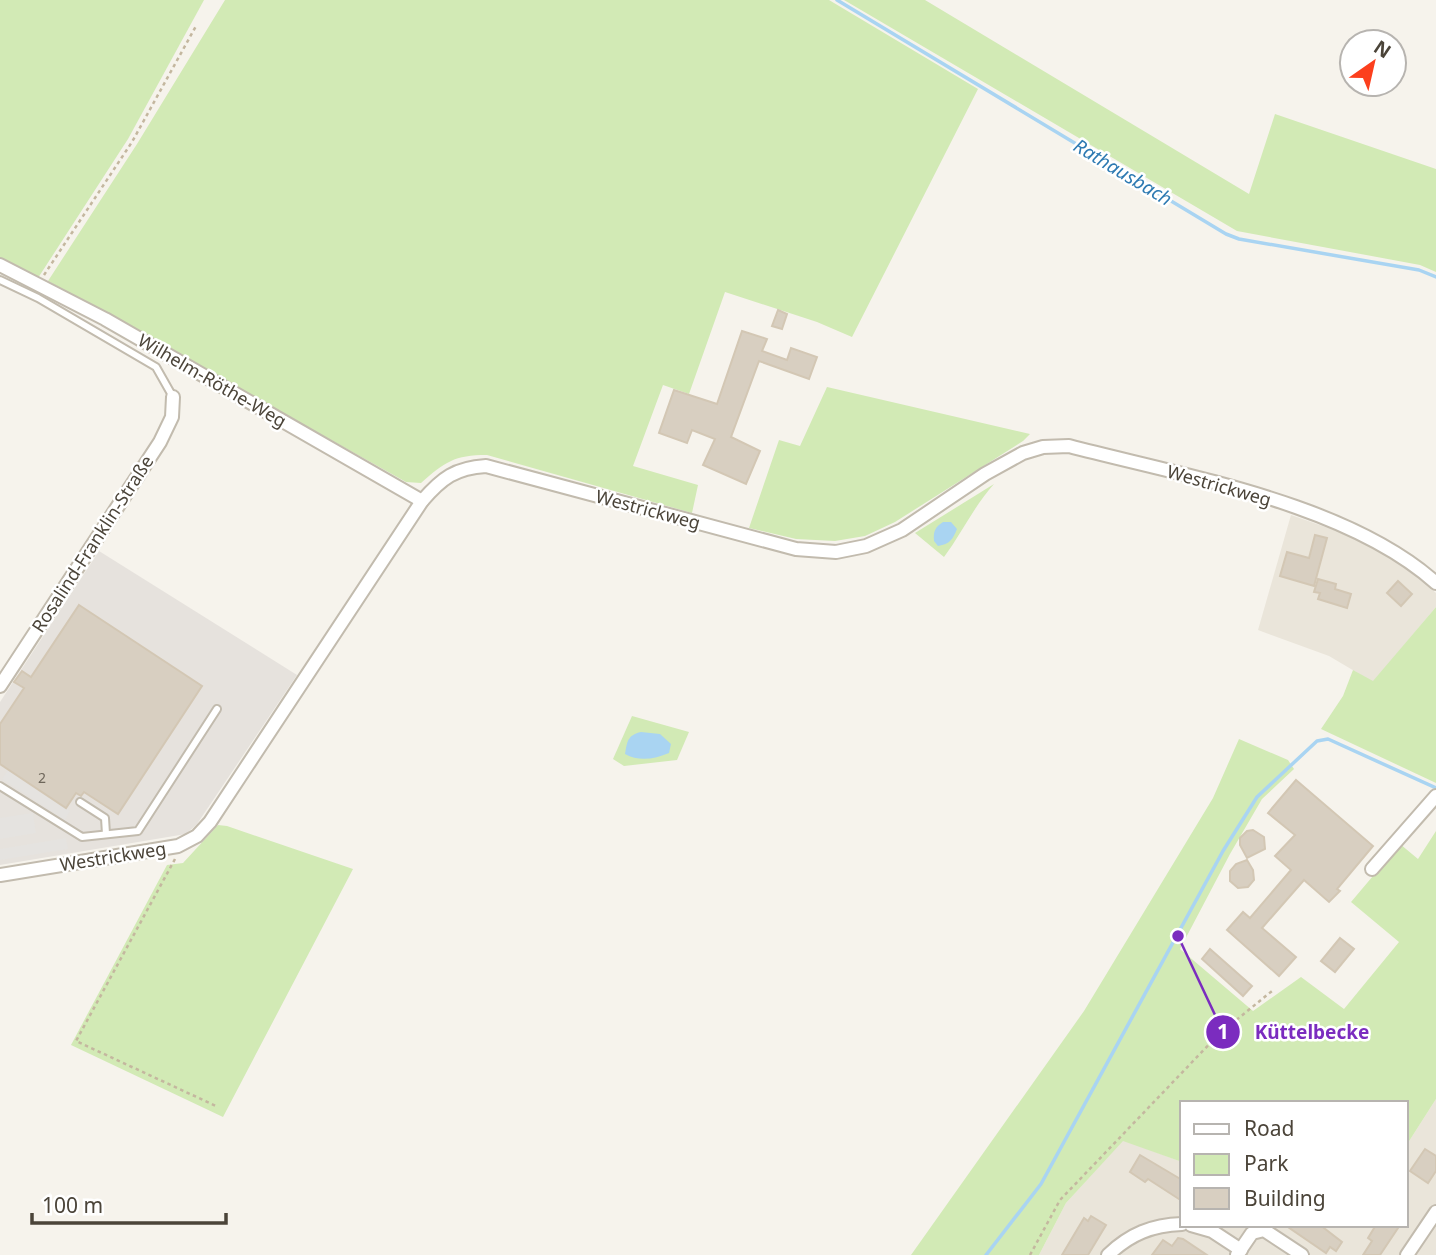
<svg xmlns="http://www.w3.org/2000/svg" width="1436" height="1255" viewBox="0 0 1436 1255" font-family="'Noto Sans',sans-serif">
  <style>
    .residential { fill: #eae5da }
    .industrial { fill: #e6e2dd }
    .green { fill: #d2eab5 }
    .parking { fill: #e5e3e0 }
    .water { fill: #a9d4f2 }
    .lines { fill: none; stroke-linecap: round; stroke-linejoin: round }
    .stream { stroke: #a9d4f2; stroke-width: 3.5 }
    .building { fill: #d8cfc1; stroke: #d3c7b4; stroke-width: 2 }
    .service-casing { stroke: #c2bbae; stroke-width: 10 }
    .minor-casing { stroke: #c2bbae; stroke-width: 16 }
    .path { stroke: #c4b79f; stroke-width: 2.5; stroke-dasharray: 3.5 3.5; stroke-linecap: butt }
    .service { stroke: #fff; stroke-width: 6 }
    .minor { stroke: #fff; stroke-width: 12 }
    .labels { text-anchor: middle; stroke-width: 5; stroke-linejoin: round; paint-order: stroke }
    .number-label { font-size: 14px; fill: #6e675b }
    .street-label { font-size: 18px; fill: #4b4439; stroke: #fff }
    .water-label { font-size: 19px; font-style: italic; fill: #2e7ab2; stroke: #fff }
    .leader { fill: none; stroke: #7b2cbf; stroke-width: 2.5 }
    .callout-dot { fill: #7b2cbf; stroke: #fff; stroke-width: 2.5 }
    .mark-label { font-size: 21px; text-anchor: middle; font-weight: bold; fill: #fff }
    .callout-label { font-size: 19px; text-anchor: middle; font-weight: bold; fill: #7b2cbf; stroke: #fff; stroke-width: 5; stroke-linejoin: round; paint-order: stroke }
  </style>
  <rect width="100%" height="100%" fill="#f6f3ec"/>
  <g class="residential">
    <path d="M 1291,515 L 1357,538 L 1384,552 L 1419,578 L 1436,593 L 1436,607 L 1373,682 L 1329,656 L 1258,630 Z"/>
    <path d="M 1436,1099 L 1436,1255 L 1039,1255 L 1066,1203 L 1123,1140 L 1182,1162 L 1182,1225 L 1406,1225 L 1406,1146 Z"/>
  </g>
  <path class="industrial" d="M 99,551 L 297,675 L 197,824 L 186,834 L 0,865 L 0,702 Z"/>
  <g class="green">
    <path d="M 0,0 L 204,0 L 128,139 L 38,278 L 0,259 Z"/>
    <path d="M 225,0 L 829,0 L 978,89 L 852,337 L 817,322 L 725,292 L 689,394 L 663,385 L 633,466 L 698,485 L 692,513 L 487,455 C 454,455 445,462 421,483 L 406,482 L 48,281 L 137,144 Z"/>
    <path d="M 844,0 L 925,0 L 1249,194 L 1275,114 L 1436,169 L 1436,272 L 1420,265 L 1237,231 Z"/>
    <path d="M 827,387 L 1030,434 L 1023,441 L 895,522 L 865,536 L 835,541 L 796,539 L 749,528 L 779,440 L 800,446 Z"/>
    <path d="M 994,484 C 974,506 962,533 944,557 L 915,533 Z"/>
    <path d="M 1436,607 L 1436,783 L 1321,729 L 1343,696 L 1353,670 L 1373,681 Z"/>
    <path d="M 632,716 L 689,732 L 677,760 L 624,766 L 613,759 Z"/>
    <path d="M 1239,739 L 1288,760 L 1294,769 L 1262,799 L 1230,854 L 1180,949 L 1253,1011 L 1301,977 L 1344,1009 L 1399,942 L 1351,902 L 1400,844 L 1418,859 L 1436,831 L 1436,1099 L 1406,1146 L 1406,1103 L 1182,1103 L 1182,1162 L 1123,1141 L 1066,1203 L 1039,1255 L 911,1255 L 1084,1011 L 1213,798 Z"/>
    <path d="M 218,825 L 227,826 L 353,869 L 223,1117 L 71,1045 L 167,865 L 183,863 Z"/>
  </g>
  <g class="parking">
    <path d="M 8,770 L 70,811 L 65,820 L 2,779 Z"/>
    <path d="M 33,813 L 36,833 L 0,839 L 0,818 Z"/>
    <path d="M 66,838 L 68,849 L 0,860 L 0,849 Z"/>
  </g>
  <g class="water">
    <path d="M 943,522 L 951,522 L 957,529 C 953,539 950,544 938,546 L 934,541 C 933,532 935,527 943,522 Z"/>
    <path d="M 641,732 L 660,734 L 671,744 L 669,753 C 655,759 639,762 625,754 C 627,741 628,735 641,732 Z"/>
  </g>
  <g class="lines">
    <g class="stream">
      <path d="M 837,0 L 1226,234 L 1239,239 L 1419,270 L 1436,277"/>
      <path d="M 986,1255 L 1041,1184 L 1223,851 L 1257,797 L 1317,741 L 1328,739 L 1436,788"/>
    </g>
  </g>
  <g class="building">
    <path d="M 778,310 L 787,314 L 782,329 L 772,326 Z"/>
    <path d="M 742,331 L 767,339 L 762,351 L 787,360 L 791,348 L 817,357 L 809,379 L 759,361 L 731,437 L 760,451 L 746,484 L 703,465 L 715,439 L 692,430 L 687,443 L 659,433 L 674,390 L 717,404 Z"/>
    <path d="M 1315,535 L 1327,538 L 1314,586 L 1280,576 L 1287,552 L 1309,558 Z"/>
    <path d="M 1318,579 L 1336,584 L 1335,589 L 1351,594 L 1347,608 L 1318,599 L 1320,593 L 1314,592 Z"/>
    <path d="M 1398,581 L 1412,594 L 1401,606 L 1387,593 Z"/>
    <path d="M 79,605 L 202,686 L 118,814 L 84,792 L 81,796 L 76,793 L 66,808 L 0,764 L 0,724 L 24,688 L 14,682 L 22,671 L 31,677 Z"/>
    <path d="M 1296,780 L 1373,846 L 1337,889 L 1340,891 L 1329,902 L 1304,880 L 1262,928 L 1296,957 L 1279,976 L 1227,930 L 1243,912 L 1250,918 L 1291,870 L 1275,856 L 1295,835 L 1268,813 Z"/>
    <path d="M 1253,830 L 1264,837 L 1265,849 L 1247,858 L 1240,845 L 1240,838 L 1247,831 Z"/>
    <path d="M 1247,860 L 1253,870 L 1254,880 L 1248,887 L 1238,888 L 1230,881 L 1230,871 L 1236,864 Z"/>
    <path d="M 1340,938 L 1354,949 L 1335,972 L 1321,961 Z"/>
    <path d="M 1210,949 L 1252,986 L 1243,996 L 1202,959 Z"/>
    <path d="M 1425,1149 L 1436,1156 L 1436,1171 L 1428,1183 L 1410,1171 Z"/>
    <path d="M 1140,1155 L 1182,1180 L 1182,1201 L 1148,1179 L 1145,1182 L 1130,1172 Z"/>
    <path d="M 1091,1216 L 1106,1225 L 1088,1255 L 1062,1255 L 1084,1218 L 1088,1221 Z"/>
    <path d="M 1285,1225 L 1320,1225 L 1342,1242 L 1336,1251 L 1330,1247 L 1326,1253 Z"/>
    <path d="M 1376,1225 L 1400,1225 L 1380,1255 L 1363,1255 L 1372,1241 L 1368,1238 Z"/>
    <path d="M 1178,1238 L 1183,1239 L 1207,1255 L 1152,1255 L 1163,1240 L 1172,1246 Z"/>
  </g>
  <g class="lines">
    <defs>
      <g id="service">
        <path d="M 0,280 L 38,298 L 156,367 L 173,397"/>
        <path d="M 0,786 L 82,837 L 138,831 L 217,709"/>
        <path d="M 80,802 L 105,818 L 106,834"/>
      </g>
      <g id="minor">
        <path d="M 0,265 L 105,319 L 422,501"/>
        <path d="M 0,686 L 160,442 L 172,417 L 173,397"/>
        <path d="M 1372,869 L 1436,796"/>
        <path d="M 0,875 L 178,846 L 197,836 L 210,822 L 422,501 C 442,478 455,468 486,466 L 796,549 L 836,552 L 866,546 L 902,530 L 985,474 L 1023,453 L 1043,447 L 1069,446 C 1183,476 1347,503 1436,583"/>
        <path d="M 1191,1225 L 1212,1231 L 1241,1250"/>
        <path d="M 1108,1255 C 1130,1234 1152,1225 1182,1224"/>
        <path d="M 1237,1255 L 1252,1233 L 1264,1230 L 1302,1255"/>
        <path d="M 1407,1255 L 1436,1212"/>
      </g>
    </defs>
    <use href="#service" class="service-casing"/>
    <use href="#minor" class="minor-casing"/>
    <g class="path">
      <path d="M 44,275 L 132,142 L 196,26"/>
      <path d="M 175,859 L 76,1041 L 216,1106"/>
      <path d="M 1030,1255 L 1060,1200 L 1219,1034 L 1272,991"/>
    </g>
    <use href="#service" class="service"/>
    <use href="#minor" class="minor"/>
  </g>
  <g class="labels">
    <g class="number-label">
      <text x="42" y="783">2</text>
    </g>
    <g class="street-label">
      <text transform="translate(212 381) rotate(30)" y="6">Wilhelm-Röthe-Weg</text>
      <text transform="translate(1219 486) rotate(16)" y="6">Westrickweg</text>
      <text transform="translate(648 510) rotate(15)" y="6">Westrickweg</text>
      <text transform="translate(93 544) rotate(-57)" y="6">Rosalind-Franklin-Straße</text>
      <text transform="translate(113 857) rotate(-9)" y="6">Westrickweg</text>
    </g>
    <g class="water-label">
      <text transform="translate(1123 172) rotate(31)" y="7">Rathausbach</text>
    </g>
  </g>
  <path class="leader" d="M1178 936L1223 1032"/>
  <g class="callout-dot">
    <circle cx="1178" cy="936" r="7"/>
    <circle cx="1223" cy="1032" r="18"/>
  </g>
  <g class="mark-label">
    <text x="1223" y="1039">1</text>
  </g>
  <g class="callout-label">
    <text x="1312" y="1039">Küttelbecke</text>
  </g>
  <rect x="1180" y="1101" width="228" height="126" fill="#ffffff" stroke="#b7b4b0" stroke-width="2"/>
  <rect x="1194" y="1124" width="35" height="10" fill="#ffffff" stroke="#b7b4b0" stroke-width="2"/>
  <text x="1244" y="1136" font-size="21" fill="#4b4439">Road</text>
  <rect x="1194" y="1154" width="35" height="21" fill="#d2eab5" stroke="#b7b4b0" stroke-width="2"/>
  <text x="1244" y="1171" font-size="21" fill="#4b4439">Park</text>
  <rect x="1194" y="1188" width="35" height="21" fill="#d8cfc1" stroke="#b7b4b0" stroke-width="2"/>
  <text x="1244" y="1206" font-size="21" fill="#4b4439">Building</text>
  <g transform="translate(1373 63) rotate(34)"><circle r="33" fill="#ffffff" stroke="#b7b4b0" stroke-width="2"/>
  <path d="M0-5L12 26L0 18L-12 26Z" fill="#fc3f1d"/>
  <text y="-10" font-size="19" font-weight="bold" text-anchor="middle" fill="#4b4439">N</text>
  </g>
  <path d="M32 1213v10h194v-10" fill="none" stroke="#4b4439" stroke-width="3.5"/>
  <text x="42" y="1213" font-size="21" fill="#4b4439" stroke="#ffffff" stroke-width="5" paint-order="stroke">100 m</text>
</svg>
